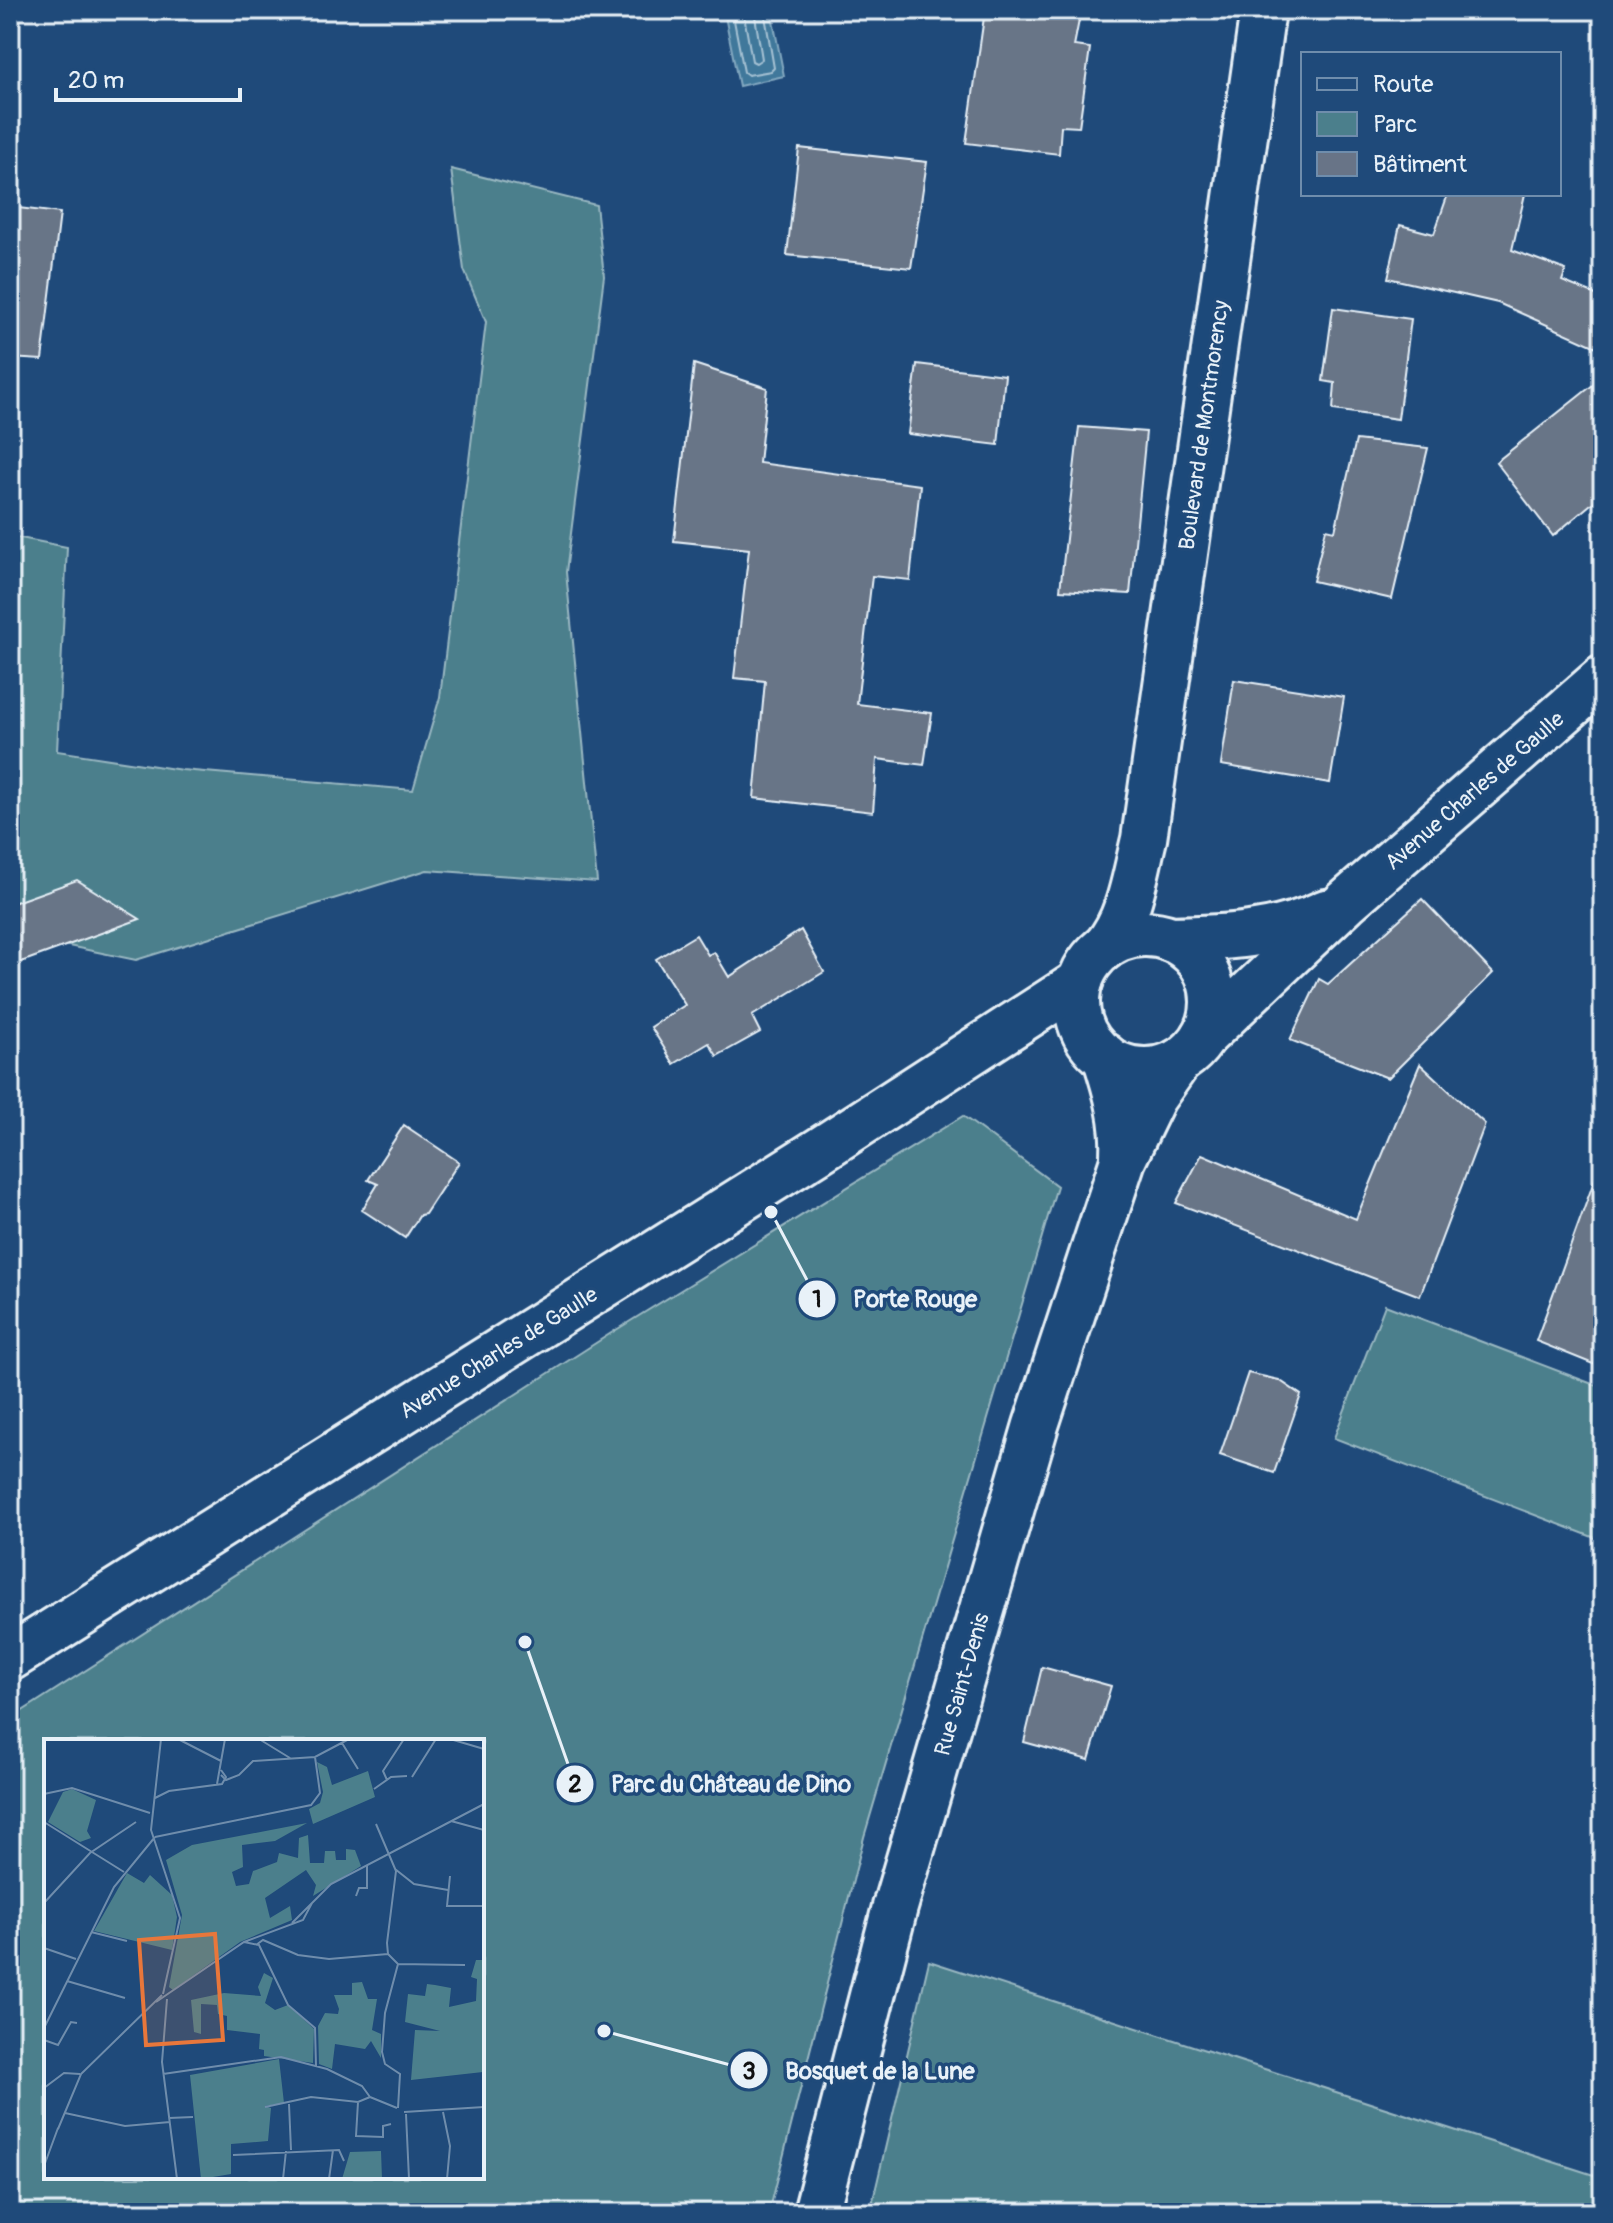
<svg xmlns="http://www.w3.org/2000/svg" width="1613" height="2223" viewBox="0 0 1613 2223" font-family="Pangolin,sans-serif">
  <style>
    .green { fill: #4b7f8c; stroke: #9ab8c2; stroke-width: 2; fill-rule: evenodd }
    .water { fill: #40789b; stroke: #83a8c0; stroke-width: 2 }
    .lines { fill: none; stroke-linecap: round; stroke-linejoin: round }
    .shore { stroke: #a5c1d3; stroke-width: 2 }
    .building { fill: #687487; stroke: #e8f1f8; stroke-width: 2 }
    .minor-casing { stroke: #e8f1f8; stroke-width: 50 }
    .major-casing { stroke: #e8f1f8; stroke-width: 50 }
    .minor { stroke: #1f4a7a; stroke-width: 44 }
    .major { stroke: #1f4a7a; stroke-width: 44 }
    .labels { text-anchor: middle; stroke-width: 7; stroke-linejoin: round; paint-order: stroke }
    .street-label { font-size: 22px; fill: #e8f1f8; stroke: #1f4a7a }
    .inset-road { fill: none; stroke: #6f8dac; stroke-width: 2 }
    .view { fill: #e8773b; fill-opacity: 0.15; stroke: #e8773b; stroke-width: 4 }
    .inset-edge { fill: none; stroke: #e8f1f8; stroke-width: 4 }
    .leader { fill: none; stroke: #e8f1f8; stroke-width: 3 }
    .callout-dot { fill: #e8f1f8; stroke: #1f4a7a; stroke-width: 3 }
    .mark-label { font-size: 24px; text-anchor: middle; font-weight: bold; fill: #111 }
    .callout-label { font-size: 24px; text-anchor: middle; font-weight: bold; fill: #e8f1f8; stroke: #1f4a7a; stroke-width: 7; stroke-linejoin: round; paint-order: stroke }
  </style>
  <rect width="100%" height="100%" fill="#1f4a7a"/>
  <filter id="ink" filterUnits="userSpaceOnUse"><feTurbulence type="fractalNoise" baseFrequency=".0125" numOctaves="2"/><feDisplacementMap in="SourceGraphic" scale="16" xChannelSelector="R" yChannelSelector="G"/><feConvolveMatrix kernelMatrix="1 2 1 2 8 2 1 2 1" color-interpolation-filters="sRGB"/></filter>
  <g filter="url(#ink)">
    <g class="green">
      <path d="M 451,169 L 596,205 L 604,276 L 566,572 L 597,882 L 427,870 L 136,960 L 10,934 L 10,536 L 67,547 L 57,751 L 182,770 L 413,790 L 440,697 L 486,322 L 464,270 Z"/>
      <path d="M 963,1116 L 1057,1186 L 864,1837 L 769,2213 L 10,2213 L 10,1719 L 616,1330 ZM 482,1741 L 482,2177 L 46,2177 L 46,1741 Z"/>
      <path d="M 1385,1305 L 1603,1388 L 1603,1541 L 1334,1438 Z"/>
      <path d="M 929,1961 L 1603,2178 L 1603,2213 L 870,2213 Z"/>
    </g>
    <path class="water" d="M 732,10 L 771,10 L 784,76 L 739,86 L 724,11 Z"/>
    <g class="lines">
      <g class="shore">
        <path d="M 732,10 L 744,72 L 748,75 L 771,71 L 774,68 L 764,10"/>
        <path d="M 743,10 L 752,61 L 756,63 L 762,59 L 754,10"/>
      </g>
    </g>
    <g class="building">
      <path d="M 985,10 L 1081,10 L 1074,46 L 1090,48 L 1079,127 L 1061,126 L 1059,154 L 966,143 Z"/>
      <path d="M 799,148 L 927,162 L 911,268 L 787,255 Z"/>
      <path d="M 1448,194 L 1525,194 L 1512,250 L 1566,270 L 1562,281 L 1603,298 L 1603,350 L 1498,303 L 1388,278 L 1400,225 L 1434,234 Z"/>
      <path d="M 10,207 L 60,213 L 42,360 L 10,358 Z"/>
      <path d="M 1333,308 L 1411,319 L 1398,419 L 1333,410 L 1335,383 L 1323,381 Z"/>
      <path d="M 694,364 L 767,388 L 759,463 L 920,485 L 910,580 L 872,576 L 857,704 L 932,713 L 924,765 L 877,759 L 873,812 L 754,798 L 765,681 L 734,678 L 749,549 L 674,541 Z"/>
      <path d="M 917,364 L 1005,375 L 998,445 L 908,434 Z"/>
      <path d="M 1603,377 L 1603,494 L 1553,536 L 1496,462 Z"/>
      <path d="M 1079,427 L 1146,432 L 1130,594 L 1060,590 Z"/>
      <path d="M 1356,440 L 1428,448 L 1392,599 L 1313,581 L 1326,529 L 1335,531 Z"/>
      <path d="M 1234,680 L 1344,697 L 1330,783 L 1221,765 Z"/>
      <path d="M 77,880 L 140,919 L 10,966 L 10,904 Z"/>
      <path d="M 1422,899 L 1493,973 L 1388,1078 L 1290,1040 L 1319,979 L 1328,984 Z"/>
      <path d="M 801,930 L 824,972 L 752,1016 L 760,1032 L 717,1056 L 709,1043 L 674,1064 L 651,1027 L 685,1005 L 656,959 L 696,935 L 708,955 L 714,952 L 729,977 Z"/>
      <path d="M 1420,1064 L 1485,1124 L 1420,1296 L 1176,1203 L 1202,1154 L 1356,1219 Z"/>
      <path d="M 404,1125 L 459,1162 L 425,1214 L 420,1215 L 405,1238 L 362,1210 L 378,1184 L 368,1180 Z"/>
      <path d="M 1597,1173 L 1603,1174 L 1603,1368 L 1536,1341 Z"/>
      <path d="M 1248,1373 L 1279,1380 L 1301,1395 L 1274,1473 L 1220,1455 Z"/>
      <path d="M 1042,1667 L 1111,1686 L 1089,1760 L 1024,1742 Z"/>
    </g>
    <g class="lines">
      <defs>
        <g id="minor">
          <path d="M 1105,947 C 1130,918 1135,875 1144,839 L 1263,10"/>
          <path d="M 1105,1056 C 1116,1090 1125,1121 1123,1157"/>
          <path d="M 816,2213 L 895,1907 L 1036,1425 L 1123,1160 L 1153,1098 L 1179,1061"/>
        </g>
        <g id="major">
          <circle cx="1145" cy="1002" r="68"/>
          <path d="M 1170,939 C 1224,938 1276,936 1326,912"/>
          <path d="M 1204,1036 L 1346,902 L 1603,678"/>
          <path d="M 10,1658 L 820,1150 L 1080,982"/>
        </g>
      </defs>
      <use href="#minor" class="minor-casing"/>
      <use href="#major" class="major-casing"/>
      <use href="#minor" class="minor"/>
      <use href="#major" class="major"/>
    </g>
  </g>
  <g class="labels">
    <g class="street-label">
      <text transform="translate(1203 425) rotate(-82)" y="8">Boulevard de Montmorency</text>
      <text transform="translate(1474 790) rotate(-41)" y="8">Avenue Charles de Gaulle</text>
      <text transform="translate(498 1352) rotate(-32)" y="8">Avenue Charles de Gaulle</text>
      <text transform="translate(961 1684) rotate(-74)" y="8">Rue Saint-Denis</text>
    </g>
  </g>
  <g transform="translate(44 1739)">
    <rect width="440" height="440" fill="#1f4a7a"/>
    <path d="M 273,23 L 283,28 L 288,46 L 324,32 L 331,58 L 269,85 L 265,70 L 276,64 L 279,53 ZM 28,50 L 52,61 L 43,92 L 47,99 L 36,103 L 4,83 L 19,53 ZM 263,84 L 231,102 L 198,106 L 199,128 L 188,133 L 192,147 L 205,145 L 209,132 L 233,123 L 235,114 L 254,119 L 255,99 L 264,96 L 266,124 L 280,124 L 281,112 L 291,112 L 292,121 L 302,121 L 302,110 L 311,111 L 317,127 L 269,157 L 272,146 L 262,131 L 221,159 L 226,179 L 246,167 L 248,181 L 196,203 L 129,251 L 125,248 L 138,176 L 122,121 L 148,106 ZM 83,134 L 100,144 L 106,136 L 128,156 L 133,178 L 128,211 L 50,192 ZM 432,221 L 440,221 L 440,339 L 439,333 L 367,341 L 371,291 L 396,292 L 361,283 L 364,255 L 381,257 L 383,245 L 391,246 L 407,249 L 405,268 L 432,262 L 433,240 L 427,238 ZM 220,234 L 229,239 L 221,264 L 231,271 L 244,266 L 270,290 L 269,324 L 220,317 L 220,311 L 215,310 L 216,295 L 183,291 L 183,277 L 174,275 L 173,266 L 157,265 L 157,295 L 150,293 L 147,261 L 180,254 L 217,257 L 214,248 ZM 318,243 L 324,260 L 333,260 L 328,291 L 337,295 L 337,319 L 327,302 L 321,310 L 291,305 L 288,330 L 275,325 L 274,287 L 281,274 L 294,275 L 295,270 L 290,256 L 308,256 L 308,244 ZM 235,320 L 240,364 L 221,367 L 227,369 L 224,402 L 187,405 L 187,435 L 157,440 L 146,336 ZM 337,412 L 338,440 L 298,440 L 306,413 Z" fill="#4b7f8c"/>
    <path class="inset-road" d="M 117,0 L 107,91 L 136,179 L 119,255M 134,0 L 177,22M 215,0 L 246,19M 406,0 L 440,10M 298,4 L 314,30M 177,36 L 182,41 L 195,36 L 209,22 L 271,18 L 305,0M 368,38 L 392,0M 343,41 L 339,32 L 360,0M 173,45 L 181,0M 330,50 L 347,38 L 363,37M 0,55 L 28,49 L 106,74M 111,59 L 125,52 L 178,45 L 182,38 L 177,31M 407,82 L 440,91M 0,83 L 80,133M 332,85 L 352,132 L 343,204 L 344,215 L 354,225 L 341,274 L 338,313 L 341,325 L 356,335 L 354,369M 111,98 L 267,66 L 276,54 L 271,18M 351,130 L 370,145 L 404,151M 406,137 L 403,167 L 440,167M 312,157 L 315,149 L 323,149 L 323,126M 0,164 L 46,114 L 92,83M 248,184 L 287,145 L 440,65M 47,193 L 83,202M 200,203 L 215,206 L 244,266 L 271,289 L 272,327M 212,206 L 219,201 L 254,216 L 285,220 L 344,215M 0,209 L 32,220M 354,225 L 421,226M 23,242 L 81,259M 123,260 L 118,323 L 133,440M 112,263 L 200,203 L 259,181 L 268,164M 0,289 L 70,148 L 111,98M 0,301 L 14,306 L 27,283 L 33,284M 119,335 L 237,318 L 283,330 L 318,347 L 326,358M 0,349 L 20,334 L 36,335M 326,358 L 353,369M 314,363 L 312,397 L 339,398 L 339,387 L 347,385M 245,365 L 247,411M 221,368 L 267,358 L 314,363 L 326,358M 360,373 L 440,368M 399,373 L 406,407 L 403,440M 21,374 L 81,387 L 126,383M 362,375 L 365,440M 125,379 L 149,378M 14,390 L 37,335 L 118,256M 189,416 L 295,411 L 300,422M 0,427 L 14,389M 239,440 L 242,412M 285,440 L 289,411"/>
    <path class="view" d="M 171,195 L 179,301 L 102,306 L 95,201 Z"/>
    <rect width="440" height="440" class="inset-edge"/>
  </g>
  <path class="leader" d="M771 1212L817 1299M525 1642L575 1784M604 2031L749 2070"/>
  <g class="callout-dot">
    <circle cx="771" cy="1212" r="8"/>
    <circle cx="525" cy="1642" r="8"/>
    <circle cx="604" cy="2031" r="8"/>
    <circle cx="817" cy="1299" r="20"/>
    <circle cx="575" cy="1784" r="20"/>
    <circle cx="749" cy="2070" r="20"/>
  </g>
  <g class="mark-label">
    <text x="817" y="1307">1</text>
    <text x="575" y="1792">2</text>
    <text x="749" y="2079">3</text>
  </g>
  <g class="callout-label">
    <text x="915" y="1307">Porte Rouge</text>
    <text x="731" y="1792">Parc du Château de Dino</text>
    <text x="880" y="2079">Bosquet de la Lune</text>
  </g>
  <rect width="1613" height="2223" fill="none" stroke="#1f4a7a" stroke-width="40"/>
  <rect x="20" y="20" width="1573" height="2183" fill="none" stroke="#e8f1f8" stroke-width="3" filter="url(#ink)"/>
  <rect x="1301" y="52" width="260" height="144" fill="#1f4a7a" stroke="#6f8dac" stroke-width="2"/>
  <rect x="1317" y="78" width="40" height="12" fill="#1f4a7a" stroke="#6f8dac" stroke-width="2"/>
  <text x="1373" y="92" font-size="24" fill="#e8f1f8">Route</text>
  <rect x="1317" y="112" width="40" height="24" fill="#4b7f8c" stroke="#6f8dac" stroke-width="2"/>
  <text x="1373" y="132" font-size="24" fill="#e8f1f8">Parc</text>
  <rect x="1317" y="152" width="40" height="24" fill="#687487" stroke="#6f8dac" stroke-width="2"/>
  <text x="1373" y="172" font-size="24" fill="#e8f1f8">Bâtiment</text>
  <path d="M56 88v12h184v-12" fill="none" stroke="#e8f1f8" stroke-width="4"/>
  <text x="68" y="88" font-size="24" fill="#e8f1f8" stroke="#1f4a7a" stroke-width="6" paint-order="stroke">20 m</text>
</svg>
